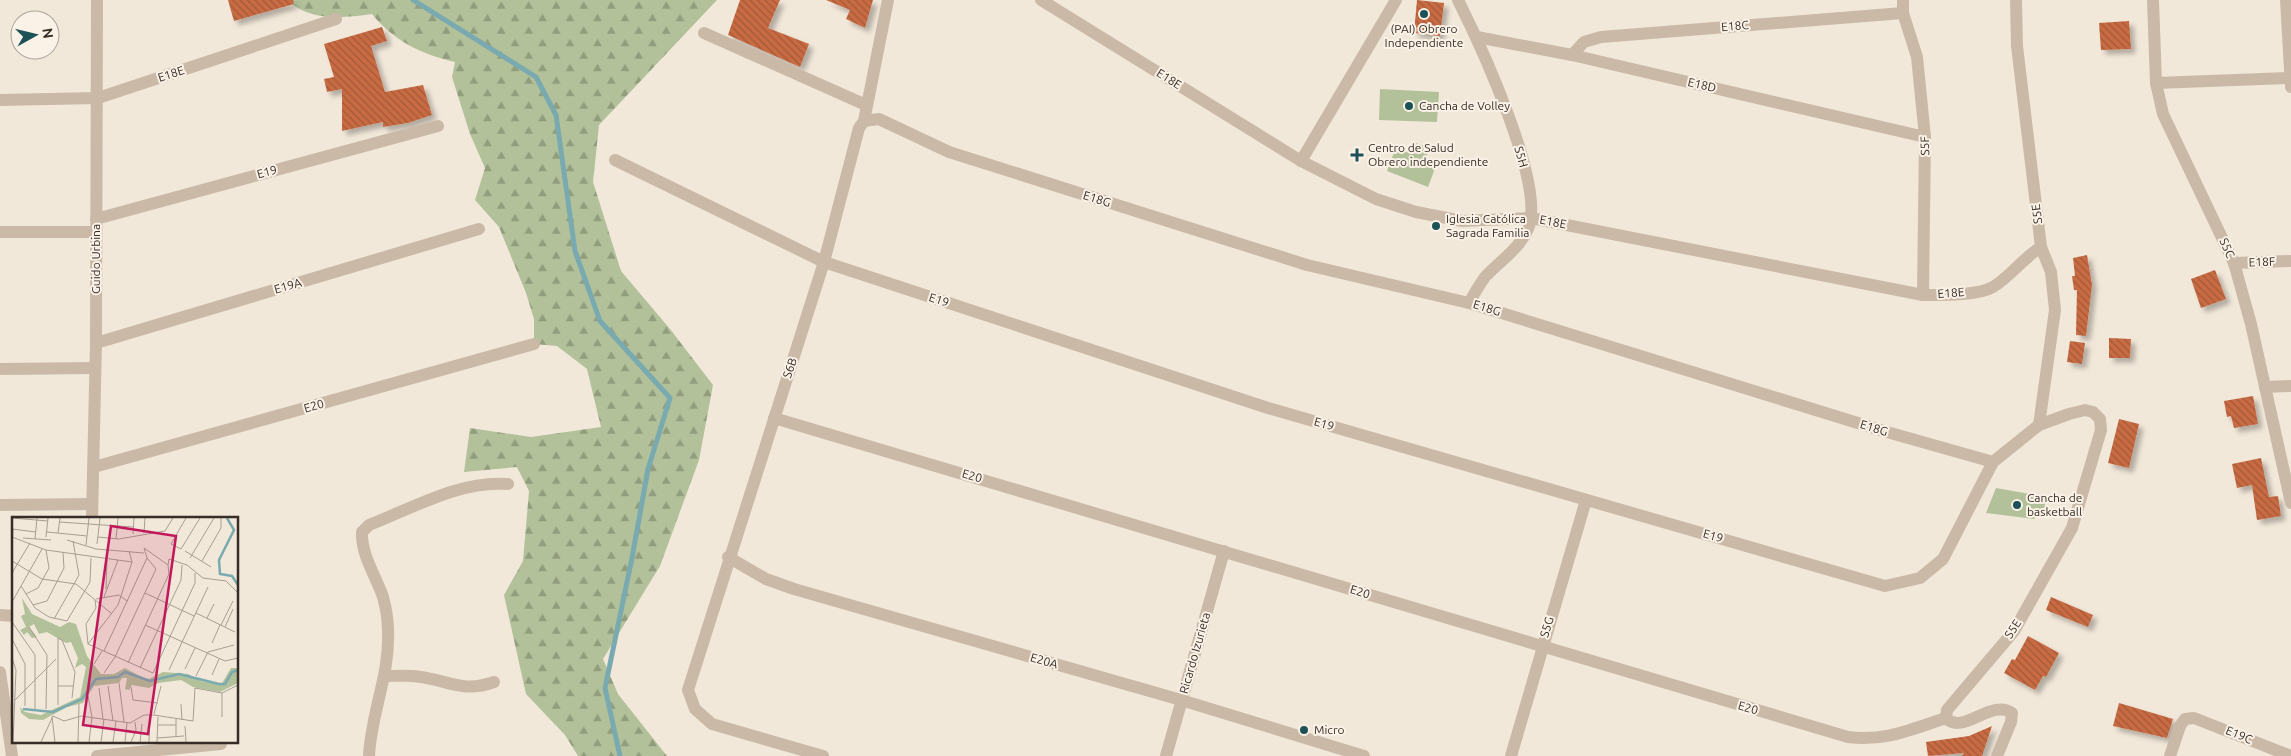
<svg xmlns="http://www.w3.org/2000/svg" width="2291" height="756" viewBox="0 0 2291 756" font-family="Ubuntu,sans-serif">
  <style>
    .forest { fill: url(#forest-firs) }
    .pitch { fill: #b2c19a }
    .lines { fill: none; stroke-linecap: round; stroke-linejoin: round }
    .stream { stroke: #79aab0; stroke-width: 5 }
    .building { fill: url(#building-back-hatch); filter: url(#shadow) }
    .minor { stroke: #cab9a6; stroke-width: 12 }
    .poi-dot { fill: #1c5158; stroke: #faf2e7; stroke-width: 2 }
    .labels { text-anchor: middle; stroke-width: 4; stroke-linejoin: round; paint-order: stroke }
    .street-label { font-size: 12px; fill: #362d27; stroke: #faf2e7 }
    .poi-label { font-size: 12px; fill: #362d27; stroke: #faf2e7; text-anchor: start }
    .inset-river { fill: none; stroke: #79aab0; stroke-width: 2.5 }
    .inset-road { fill: none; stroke: #a79d92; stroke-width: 1 }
    .view { fill: #c2185b; fill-opacity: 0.15; stroke: #c2185b; stroke-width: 2.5 }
    .inset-edge { fill: none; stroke: #362d27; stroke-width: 2.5 }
  </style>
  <defs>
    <pattern id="forest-firs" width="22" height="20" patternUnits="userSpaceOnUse" patternTransform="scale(1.25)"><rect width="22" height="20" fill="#b2c19a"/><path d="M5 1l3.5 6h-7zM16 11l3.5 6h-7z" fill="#929d7e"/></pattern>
    <pattern id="building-back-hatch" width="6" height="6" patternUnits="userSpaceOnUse" patternTransform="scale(1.25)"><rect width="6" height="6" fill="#c86b43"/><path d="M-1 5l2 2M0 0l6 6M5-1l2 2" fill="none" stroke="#a35838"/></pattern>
    <filter id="shadow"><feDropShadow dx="4.5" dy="4.5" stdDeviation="2.5" flood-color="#0004"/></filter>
  </defs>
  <rect width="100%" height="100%" fill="#f2e8da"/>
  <path class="forest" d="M 287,0 L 717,0 L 599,125 L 593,182 L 621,271 L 670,329 L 713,385 L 699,460 L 660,566 L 603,659 L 618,694 L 667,756 L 578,756 L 565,735 L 526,694 L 504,595 L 523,561 L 529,491 L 517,467 L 464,472 L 470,428 L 531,437 L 601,427 L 587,369 L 557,346 L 534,344 L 534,319 L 526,293 L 499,227 L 475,200 L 485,168 L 470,134 L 452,77 L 455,62 C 421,54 394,41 372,14 C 342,18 311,22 287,0 Z"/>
  <g class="pitch">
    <path d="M 1380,89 L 1439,92 L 1437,122 L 1379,120 Z"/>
    <path d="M 1413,142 L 1430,148 L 1426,158 L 1437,163 L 1428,187 L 1387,171 L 1396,147 L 1409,153 Z"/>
    <path d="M 1996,488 L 2046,497 L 2044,512 L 2034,519 L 1986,513 Z"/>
  </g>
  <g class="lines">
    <path class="stream" d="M 413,0 L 536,77 L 556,115 L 575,251 L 600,321 L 670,398 L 648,469 L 632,558 L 605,688 L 620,756"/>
  </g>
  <g class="building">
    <path d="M 228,0 L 293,0 L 294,4 L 234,21 Z"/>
    <path d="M 740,0 L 780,0 L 768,28 L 809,44 L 800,67 L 728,35 Z"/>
    <path d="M 826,0 L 873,0 L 865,28 L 846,19 L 850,10 Z"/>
    <path d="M 1417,0 L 1444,3 L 1440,36 L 1414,33 Z"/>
    <path d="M 2129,21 L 2131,49 L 2101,50 L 2099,23 Z"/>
    <path d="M 382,27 L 387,41 L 371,46 L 385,92 L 423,85 L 432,115 L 408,123 L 383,127 L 383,122 L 342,131 L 342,89 L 327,92 L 324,79 L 334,77 L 324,44 Z"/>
    <path d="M 2087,255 L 2092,285 L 2086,336 L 2076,335 L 2077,290 L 2074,290 L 2072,276 L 2075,276 L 2073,258 Z"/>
    <path d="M 2215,270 L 2226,299 L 2201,308 L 2191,279 Z"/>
    <path d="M 2109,338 L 2131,339 L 2130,358 L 2109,358 Z"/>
    <path d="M 2070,341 L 2085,343 L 2082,364 L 2067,362 Z"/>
    <path d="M 2253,396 L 2258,424 L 2234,428 L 2231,416 L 2227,417 L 2224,401 Z"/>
    <path d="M 2119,419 L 2139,424 L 2129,468 L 2108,463 Z"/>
    <path d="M 2261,458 L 2269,497 L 2278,496 L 2281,516 L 2257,520 L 2252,485 L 2237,488 L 2232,464 Z"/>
    <path d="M 2051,597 L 2093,615 L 2088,627 L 2046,610 Z"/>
    <path d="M 2028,636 L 2059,653 L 2046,677 L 2043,676 L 2035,690 L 2004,673 L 2012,659 L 2015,660 Z"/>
    <path d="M 2119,703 L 2173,719 L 2167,738 L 2113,726 Z"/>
    <path d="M 1992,726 L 1982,756 L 1962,756 L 1964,753 L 1928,756 L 1926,742 L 1969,736 Z"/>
  </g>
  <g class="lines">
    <g class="minor">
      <path d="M 1041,0 L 1301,161 L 1376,199 L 1416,212 L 1462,221 L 1531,218 L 1923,295 C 1941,295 1977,296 1993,287 C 2011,276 2023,258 2041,247"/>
      <path d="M 1458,0 C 1479,42 1547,187 1528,229 C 1520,248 1499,262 1485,277 C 1479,285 1474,294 1469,303"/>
      <path d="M 1903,0 L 1903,13 L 1917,57 L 1925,137 L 1923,295"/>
      <path d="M 2016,0 L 2017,46 L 2041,247 L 2051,272 L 2055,310 L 2039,425"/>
      <path d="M 2153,0 L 2156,83 L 2163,114 L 2234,263 L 2251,324 L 2291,503"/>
      <path d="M 2286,0 L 2291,87"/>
      <path d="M 704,33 L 866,105"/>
      <path d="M 1477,37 L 1572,55 L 1925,137"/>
      <path d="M 1572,55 L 1584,42 L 1601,37 L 1903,13"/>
      <path d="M 2156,83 L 2291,78"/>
      <path d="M 0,100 L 98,98 L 336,19"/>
      <path d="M 864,121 L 879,119 L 949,152 L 1307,265 L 1469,303 L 1887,432 L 1993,462 L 2039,425 L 2069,414 L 2085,410 L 2093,412 L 2100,419 L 2101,430 L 2072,528 L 2014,631 L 1947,710 L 1946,718 C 1962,736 1992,698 2012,713 L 2011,722 L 1997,756"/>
      <path d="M 615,160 L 824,262 L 1268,408 L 1885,586 L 1920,578 L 1943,559 L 1993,462"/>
      <path d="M 1301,161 L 1396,0"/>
      <path d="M 96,219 L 438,126"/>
      <path d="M 0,232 L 96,232"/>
      <path d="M 2234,263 L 2291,261"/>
      <path d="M 96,343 L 479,229"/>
      <path d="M 0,369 L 95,368"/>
      <path d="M 2265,387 L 2291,386"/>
      <path d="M 774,418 L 1848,737 C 1884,742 1912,729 1946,718"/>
      <path d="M 94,467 L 534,344"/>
      <path d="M 0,505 L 91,504"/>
      <path d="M 92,518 L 96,343 L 97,0"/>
      <path d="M 728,557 L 766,579 L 794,589 L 1181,700 L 1364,756"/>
      <path d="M 0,615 L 14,616"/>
      <path d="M 0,672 L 12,756"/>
      <path d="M 385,676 C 397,676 409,675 421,677 C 449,681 464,693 494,682"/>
      <path d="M 97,756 L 221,744"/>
      <path d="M 369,756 C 371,713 390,675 388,631 C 388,621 386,608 383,597 C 376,576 361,555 362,532 L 369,525 C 413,508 460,480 508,484"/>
      <path d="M 823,756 L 712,724 L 695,709 L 688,690 L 824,262 L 859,128 L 864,121 L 888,0"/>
      <path d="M 1166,756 L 1224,551"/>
      <path d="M 1511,756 L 1586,500"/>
      <path d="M 2170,756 L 2180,726 L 2185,719 L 2194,718 L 2291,756"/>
    </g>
  </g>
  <g class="poi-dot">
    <circle cx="1424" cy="14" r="5"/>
    <circle cx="1409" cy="106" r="5"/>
    <path d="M1354.5 147.5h5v5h5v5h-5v5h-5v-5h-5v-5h5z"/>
    <circle cx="1436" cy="226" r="5"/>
    <circle cx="2017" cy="505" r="5"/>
    <circle cx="1304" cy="730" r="5"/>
  </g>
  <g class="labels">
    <g class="street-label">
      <text transform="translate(1735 26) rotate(-5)" y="4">E18C</text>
      <text transform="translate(171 74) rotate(-18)" y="4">E18E</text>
      <text transform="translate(1169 79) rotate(32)" y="4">E18E</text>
      <text transform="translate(1702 85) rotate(13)" y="4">E18D</text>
      <text transform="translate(1925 146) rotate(-91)" y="4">S5F</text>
      <text transform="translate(1521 157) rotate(74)" y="4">S5H</text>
      <text transform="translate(267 172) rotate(-15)" y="4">E19</text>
      <text transform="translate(1097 199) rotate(17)" y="4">E18G</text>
      <text transform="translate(2037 214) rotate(-97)" y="4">S5E</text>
      <text transform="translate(1553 222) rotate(11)" y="4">E18E</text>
      <text transform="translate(2227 248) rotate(67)" y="4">S5C</text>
      <text transform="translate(96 259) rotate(-90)" y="4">Guido Urbina</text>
      <text transform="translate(2262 262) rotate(-2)" y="4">E18F</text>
      <text transform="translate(288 286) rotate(-16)" y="4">E19A</text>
      <text transform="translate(1951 293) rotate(-4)" y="4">E18E</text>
      <text transform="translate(939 300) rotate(18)" y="4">E19</text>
      <text transform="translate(1487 308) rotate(17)" y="4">E18G</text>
      <text transform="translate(790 368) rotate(-72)" y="4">S6B</text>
      <text transform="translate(314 406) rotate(-16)" y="4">E20</text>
      <text transform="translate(1324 424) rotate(16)" y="4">E19</text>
      <text transform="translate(1874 428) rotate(17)" y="4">E18G</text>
      <text transform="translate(972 476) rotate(16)" y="4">E20</text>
      <text transform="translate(1713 536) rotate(16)" y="4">E19</text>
      <text transform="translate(1360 592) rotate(17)" y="4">E20</text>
      <text transform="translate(1547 627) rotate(-73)" y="4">S5G</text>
      <text transform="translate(2013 629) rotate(-56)" y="4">S5E</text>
      <text transform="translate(1195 653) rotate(-74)" y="4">Ricardo Izurieta</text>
      <text transform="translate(1044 661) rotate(16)" y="4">E20A</text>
      <text transform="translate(1748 708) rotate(16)" y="4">E20</text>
      <text transform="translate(2239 735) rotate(22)" y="4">E19C</text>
    </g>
    <g class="poi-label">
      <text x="1424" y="33" text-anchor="middle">(PAI) Obrero<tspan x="1424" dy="14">Independiente</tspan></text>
      <text x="1419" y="110">Cancha de Volley</text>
      <text x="1368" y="152">Centro de Salud<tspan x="1368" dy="14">Obrero independiente</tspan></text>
      <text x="1446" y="223">Iglesia Católica<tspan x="1446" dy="14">Sagrada Familia</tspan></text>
      <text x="2027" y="502">Cancha de<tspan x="2027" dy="14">basketball</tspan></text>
      <text x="1314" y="734">Micro</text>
    </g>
  </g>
  <g transform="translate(12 517)">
    <rect width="226" height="226" fill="#f2e8da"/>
    <path d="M 10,81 L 20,97 L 48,110 L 57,105 L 64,107 L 75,139 L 89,157 L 102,157 L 113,151 L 135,163 L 151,155 L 176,157 L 189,164 L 209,168 L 219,151 L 226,151 L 226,166 L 208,175 L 181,170 L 169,163 L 146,166 L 137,171 L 120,168 L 117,173 L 113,172 L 115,161 L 110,161 L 107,166 L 82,169 L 71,186 L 55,190 L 31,203 L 17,202 L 9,196 L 8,190 L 13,195 L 29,198 L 68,180 L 74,150 L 70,147 L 63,151 L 66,141 L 59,125 L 54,126 L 35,115 L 27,117 L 22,107 L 17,110 L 25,120 L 20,121 L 15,115 L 12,118 L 8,113 L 14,110 L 9,99 L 13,97 Z" fill="#b2c19a"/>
    <path class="inset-river" d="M 215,1 L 222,13 L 207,43 L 208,57 L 220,59 L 226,68M 11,192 L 41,195 L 70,182 L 84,162 L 106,160 L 113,155 L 138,164 L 167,157 L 207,167 L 213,167 L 220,155 L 226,153"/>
    <path class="inset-road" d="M 0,1 L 36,4M 174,1 L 159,27 L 169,32 L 188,1M 47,5 L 121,10M 0,12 L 24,15M 35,15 L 75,19M 46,16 L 48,1M 132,16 L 133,1M 121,17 L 122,1M 0,20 L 34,33 L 120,45M 34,20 L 36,1M 86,20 L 107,22 L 153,14 L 161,1M 11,21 L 39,23M 23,22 L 25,1M 104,22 L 106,1M 55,23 L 84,32 L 132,36M 85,27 L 88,1M 74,28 L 77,1M 0,30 L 1,12M 173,34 L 199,50M 178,41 L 202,1M 0,44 L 30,62 L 64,67 L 100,97M 190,44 L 209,11 L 209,1M 0,56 L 18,26M 9,69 L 23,91 L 37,100 L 55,104 L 78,65 L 79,41M 94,72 L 95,43M 133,76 L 182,99M 14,77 L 26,71 L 37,51 L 34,33M 92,80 L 106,43M 84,82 L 107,78 L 115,84M 0,85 L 30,32M 21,88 L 35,84 L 52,51 L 51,36M 184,96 L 223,115M 195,101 L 202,87M 42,102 L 67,58 L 61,24M 0,105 L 23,138 L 23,192M 133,108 L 213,144 L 226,141M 209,108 L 221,84M 17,110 L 35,138 L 34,192M 213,110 L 221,92M 0,122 L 13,147 L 13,189M 200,126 L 208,108M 76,127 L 141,156 L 183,66 L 183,56M 76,127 L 106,88 L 120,45 L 117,34M 76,127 L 74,107 L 84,91 L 83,83M 92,134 L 135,41 L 132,31 L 156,48 L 157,42 L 175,48 L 191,61 L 214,64 L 226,76M 0,141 L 4,153 L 1,225M 116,146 L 157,57 L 156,48M 82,147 L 90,134M 128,151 L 169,63 L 170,48M 173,152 L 183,131M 157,153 L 196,70M 92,156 L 103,140 L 144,52 L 135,41M 200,158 L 207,142M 184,159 L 196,135 L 222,128M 107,166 L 112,205M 46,169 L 62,169M 96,169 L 101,204M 119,170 L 121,183 L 146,186M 87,171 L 91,202M 210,176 L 226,168M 76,179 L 80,200 L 77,225M 3,183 L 44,142M 169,187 L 170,203M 46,188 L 46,121 L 50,123 L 63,155 L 60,181M 142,197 L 149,169M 40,200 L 43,225M 210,200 L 210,176M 146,208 L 164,208M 173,209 L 174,225M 164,219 L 164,201M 145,221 L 172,219M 29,225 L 41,199 L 52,204 L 69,199 L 118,206 L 132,198 L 142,198 L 181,204 L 183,171 L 210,176M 66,225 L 67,187M 89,225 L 92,202M 101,225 L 104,204M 113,225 L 115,206M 119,225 L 124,213 L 123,205M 128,225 L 130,207M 137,225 L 138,198M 145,225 L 146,200"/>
    <path class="view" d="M 99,9 L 164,19 L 136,217 L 71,208 Z"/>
    <rect width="226" height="226" class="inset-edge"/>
  </g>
  <g transform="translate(35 35) rotate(82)"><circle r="24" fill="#faf2e7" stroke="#aca39a"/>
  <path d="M0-4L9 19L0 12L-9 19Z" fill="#1c5158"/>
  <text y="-8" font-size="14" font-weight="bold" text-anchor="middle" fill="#362d27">N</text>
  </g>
</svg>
